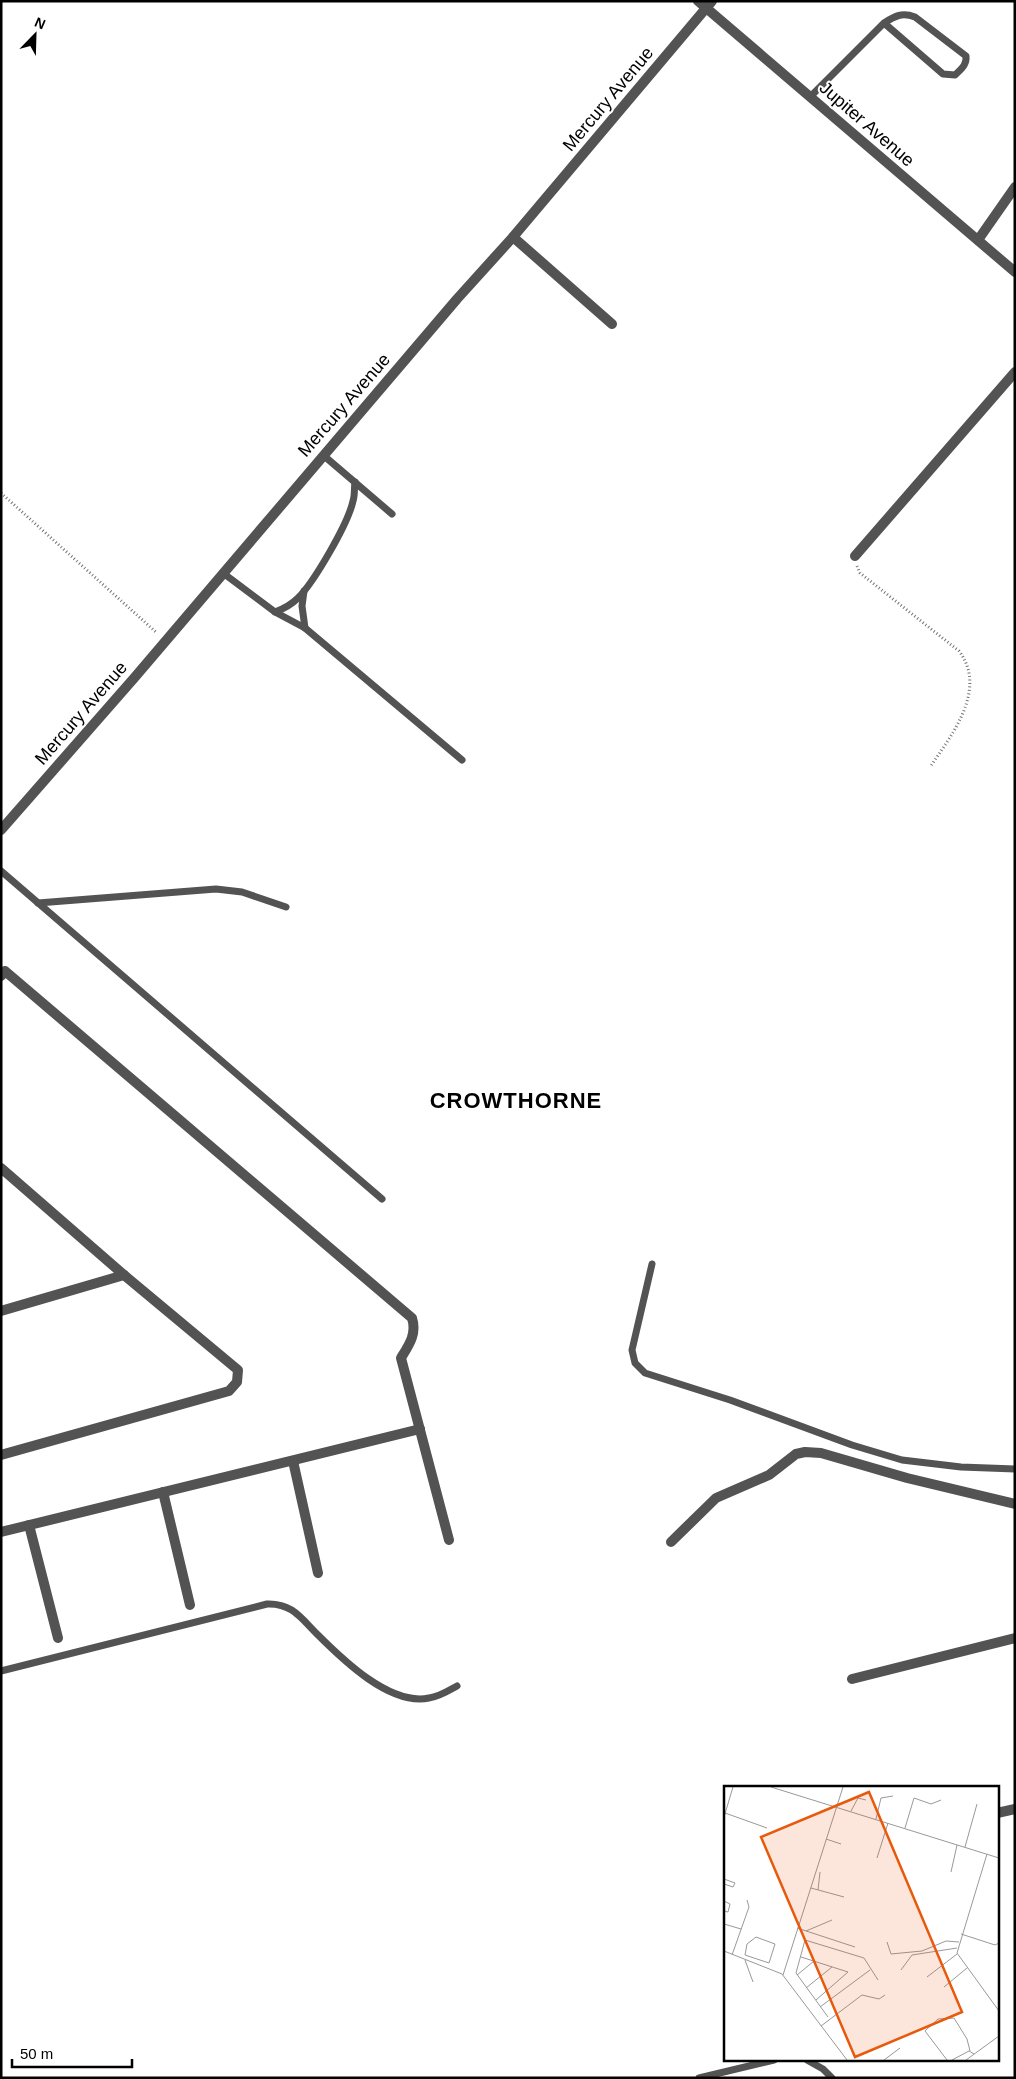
<svg xmlns="http://www.w3.org/2000/svg" width="1016" height="2079" viewBox="0 0 1016 2079" font-family="Helvetica,sans-serif">
  <style>
    .lines { fill: none; stroke-linecap: round; stroke-linejoin: round }
    .path { stroke: #757575; stroke-width: 3; stroke-dasharray: 1 2.5; stroke-linecap: butt }
    .lane { stroke: #535353; stroke-width: 7 }
    .street { stroke: #535353; stroke-width: 10 }
    .labels { text-anchor: middle; stroke-width: 4; stroke-linejoin: round; paint-order: stroke }
    .street-label { font-size: 18px; fill: #000; stroke: #fff }
    .district-label { font-size: 22px; font-weight: bold; letter-spacing: 1px; fill: #000; stroke: #fff }
    .inset-road { fill: none; stroke: #999; stroke-width: 1 }
    .view { fill: #e8590c; fill-opacity: 0.15; stroke: #e8590c; stroke-width: 2.5 }
    .inset-edge { fill: none; stroke: #000; stroke-width: 2.5 }
  </style>
  <rect width="100%" height="100%" fill="#fff"/>
  <g class="lines">
    <g class="path">
      <path d="M 1,493 L 157,633"/>
      <path d="M 857,566 L 860,573 L 959,651 C 988,689 952,735 930,767"/>
    </g>
    <g class="lane">
      <path d="M 810,97 L 884,23 C 895,16 902,12 915,17 L 966,56 C 967,65 961,69 955,75 L 943,74 L 884,23"/>
      <path d="M 323,455 L 392,514"/>
      <path d="M 223,573 L 275,612 L 305,628 L 462,760"/>
      <path d="M 304,591 L 302,606 L 305,628"/>
      <path d="M 275,612 C 283,609 291,605 298,598 C 314,582 348,524 353,501 C 355,495 354,488 355,482"/>
      <path d="M 1,871 L 382,1199"/>
      <path d="M 38,903 L 216,889 L 242,892 L 286,907"/>
      <path d="M 652,1264 L 632,1350 L 635,1363 L 645,1373 L 730,1400 L 852,1445 L 902,1460 L 961,1467 L 1015,1469"/>
      <path d="M 1,1671 L 267,1604 C 292,1603 301,1618 317,1634 C 343,1660 390,1706 429,1698 C 439,1697 448,1691 457,1686"/>
      <path d="M 807,2060 L 823,2069 L 832,2078"/>
      <path d="M 699,2078 L 774,2060"/>
    </g>
    <g class="street">
      <path d="M 698,1 L 1015,272"/>
      <path d="M 513,237 L 612,324"/>
      <path d="M 978,240 L 1015,187"/>
      <path d="M 855,556 L 1015,372"/>
      <path d="M 1,830 L 135,677 L 457,299 L 513,237 L 712,1"/>
      <path d="M 1,976 L 5,971 L 412,1318 C 417,1334 409,1345 401,1358 L 449,1540"/>
      <path d="M 1,1168 L 124,1275 L 238,1370 L 237,1382 L 229,1391 L 1,1455"/>
      <path d="M 1,1311 L 124,1275"/>
      <path d="M 293,1461 L 318,1573"/>
      <path d="M 163,1492 L 190,1605"/>
      <path d="M 29,1525 L 58,1638"/>
      <path d="M 1,1532 L 420,1429"/>
      <path d="M 671,1542 L 716,1498 L 769,1475 L 796,1454 L 805,1452 L 821,1453 L 907,1478 L 1015,1504"/>
      <path d="M 852,1679 L 1015,1638"/>
      <path d="M 997,1813 L 1015,1809"/>
    </g>
  </g>
  <g class="labels">
    <g class="street-label">
      <text transform="translate(608 99) rotate(-50)" y="6">Mercury Avenue</text>
      <text transform="translate(867 124) rotate(41)" y="6">Jupiter Avenue</text>
      <text transform="translate(344 405) rotate(-49)" y="6">Mercury Avenue</text>
      <text transform="translate(81 713) rotate(-49)" y="6">Mercury Avenue</text>
    </g>
    <g class="district-label">
      <text x="516" y="1108">CROWTHORNE</text>
    </g>
  </g>
  <g transform="translate(724 1786)">
    <rect width="275" height="275" fill="#fff"/>
    <path class="inset-road" d="M 47,1 L 275,72M 127,25 L 134,12 L 142,14M 1,27 L 43,42M 0,31 L 9,1M 152,33 L 157,12 L 169,10M 181,42 L 190,12 L 207,18 L 217,14M 102,53 L 117,58M 241,61 L 253,18M 263,68 L 233,167 L 275,225M 153,72 L 164,37M 227,86 L 233,59M 0,93 L 11,97 L 9,101 L 0,98M 87,102 L 120,111M 94,104 L 96,86M 0,115 L 6,118 L 4,126 L 0,125M 0,138 L 17,143M 73,142 L 131,161M 82,145 L 108,134M 237,148 L 271,159 L 275,157M 32,151 L 51,158 L 45,177 L 21,169 L 23,158 ZM 163,156 L 167,168 L 198,165 L 222,155 L 235,156M 0,165 L 58,188 L 123,274M 8,169 L 25,121 L 23,114M 77,171 L 124,186 L 92,214M 21,174 L 29,196M 177,184 L 188,169 L 233,162M 59,189 L 119,1M 73,189 L 90,175M 203,191 L 233,168M 220,201 L 243,182M 82,202 L 108,181M 96,221 L 146,184M 104,231 L 72,187 L 81,154 L 140,172 L 154,194M 97,240 L 138,209 L 155,213 L 161,209M 160,274 L 176,262M 223,274 L 201,245 L 214,233 L 230,232 L 243,253 L 246,265M 228,274 L 245,265 L 250,268M 242,274 L 275,250"/>
    <path class="view" d="M 145,6 L 238,226 L 131,271 L 37,51 Z"/>
    <rect width="275" height="275" class="inset-edge"/>
  </g>
  <rect width="1016" height="2079" fill="none" stroke="#000000" stroke-width="5"/>
  <g transform="translate(35 35) rotate(23)" stroke="#ffffff" stroke-width="4" paint-order="stroke">
  <path d="M0-4L9 19L0 12L-9 19Z" fill="#000000"/>
  <text y="-8" font-size="14" font-weight="bold" text-anchor="middle" fill="#000000">N</text>
  </g>
  <path d="M12 2059v8h120v-8" fill="none" stroke="#000000" stroke-width="2.5"/>
  <text x="20" y="2059" font-size="15" fill="#000000" stroke="#ffffff" stroke-width="4" paint-order="stroke">50 m</text>
</svg>
